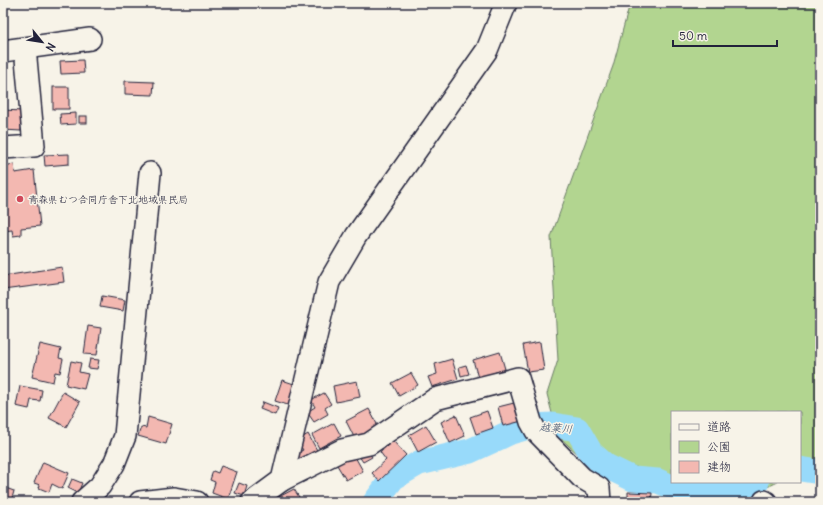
<svg xmlns="http://www.w3.org/2000/svg" width="823" height="505" viewBox="0 0 823 505" font-family="Delius,'Klee One',sans-serif">
  <style>
    .green { fill: #b2d590; stroke: #6a7c66 }
    .lines { fill: none; stroke-linecap: round; stroke-linejoin: round }
    .river { stroke: #98dafa; stroke-width: 25 }
    .building { fill: #f3b8b1; stroke: #22223b }
    .minor-casing { stroke: #22223b; stroke-width: 24 }
    .minor { stroke: #f7f3e8; stroke-width: 21 }
    .poi-dot { fill: #d1495b; stroke: #f7f3e8; stroke-width: 1.5 }
    .labels { text-anchor: middle; stroke-width: 3; stroke-linejoin: round; paint-order: stroke }
    .poi-label { font-size: 10px; fill: #22223b; stroke: #f7f3e8; text-anchor: start }
    .water-label { font-size: 11px; font-style: italic; fill: #40506b; stroke: #f7f3e8 }
  </style>
  <rect width="100%" height="100%" fill="#f7f3e8"/>
  <filter id="ink" filterUnits="userSpaceOnUse"><feTurbulence type="fractalNoise" baseFrequency=".025" numOctaves="2"/><feDisplacementMap in="SourceGraphic" scale="8" xChannelSelector="R" yChannelSelector="G"/><feConvolveMatrix kernelMatrix="1 2 1 2 8 2 1 2 1" color-interpolation-filters="sRGB"/></filter>
  <g filter="url(#ink)">
    <path class="green" d="M 630,3 L 820,3 L 820,487 L 815,482 L 800,480 L 800,412 L 672,412 L 672,482 L 778,482 L 735,502 L 688,502 L 645,470 L 617,461 L 590,465 L 558,436 L 547,394 L 558,360 L 551,237 L 613,66 Z"/>
    <g class="lines">
      <g class="river">
        <path d="M 800,469 L 820,472"/>
        <path d="M 375,502 L 393,478 L 419,463 L 470,451 L 511,432 L 532,426 L 553,425 L 577,429 L 591,453 L 606,466 L 633,479 L 658,481 L 684,492 L 718,493 L 757,482"/>
      </g>
    </g>
    <g class="building">
      <path d="M 83,60 L 84,73 L 61,74 L 60,61 Z"/>
      <path d="M 3,75 L 7,75 L 6,100 L 3,99 Z"/>
      <path d="M 125,81 L 154,82 L 153,95 L 125,94 Z"/>
      <rect x="53" y="87" width="16" height="22"/>
      <path d="M 3,110 L 22,111 L 21,131 L 3,130 Z"/>
      <path d="M 76,113 L 76,124 L 61,125 L 60,114 Z"/>
      <rect x="79" y="116" width="8" height="7"/>
      <path d="M 69,154 L 69,164 L 45,166 L 44,155 Z"/>
      <path d="M 14,164 L 15,173 L 34,170 L 40,226 L 21,228 L 21,235 L 13,236 L 12,230 L 3,231 L 3,172 L 4,166 Z"/>
      <path d="M 62,267 L 64,282 L 3,290 L 3,276 Z"/>
      <path d="M 102,296 L 125,300 L 123,311 L 100,307 Z"/>
      <path d="M 88,326 L 101,328 L 97,355 L 84,354 Z"/>
      <path d="M 540,342 L 544,370 L 528,372 L 523,345 Z"/>
      <path d="M 40,344 L 61,349 L 59,358 L 63,359 L 60,373 L 55,372 L 53,382 L 32,377 Z"/>
      <path d="M 500,352 L 505,369 L 478,378 L 473,360 Z"/>
      <path d="M 90,359 L 99,360 L 97,369 L 88,368 Z"/>
      <path d="M 452,359 L 458,379 L 432,387 L 428,377 L 437,374 L 435,364 Z"/>
      <path d="M 71,361 L 81,363 L 79,372 L 88,374 L 84,389 L 66,385 Z"/>
      <path d="M 466,365 L 469,374 L 461,376 L 459,367 Z"/>
      <path d="M 411,373 L 418,385 L 399,396 L 392,383 Z"/>
      <path d="M 282,380 L 297,385 L 291,406 L 275,401 Z"/>
      <path d="M 357,381 L 360,397 L 336,402 L 333,386 Z"/>
      <path d="M 20,386 L 42,390 L 40,401 L 31,400 L 29,409 L 16,406 Z"/>
      <path d="M 63,392 L 80,402 L 66,427 L 49,418 Z"/>
      <path d="M 324,393 L 331,404 L 325,408 L 328,414 L 314,422 L 307,412 L 315,407 L 311,400 Z"/>
      <path d="M 263,402 L 278,408 L 275,415 L 260,409 Z"/>
      <path d="M 518,402 L 522,421 L 503,426 L 498,407 Z"/>
      <path d="M 369,409 L 378,426 L 355,439 L 346,421 Z"/>
      <path d="M 487,411 L 493,428 L 476,434 L 470,417 Z"/>
      <path d="M 456,415 L 465,436 L 450,443 L 441,422 Z"/>
      <path d="M 148,417 L 172,424 L 166,444 L 138,436 L 141,427 L 146,428 Z"/>
      <path d="M 334,423 L 341,436 L 319,448 L 312,435 Z"/>
      <path d="M 426,425 L 436,442 L 418,452 L 409,435 Z"/>
      <path d="M 308,434 L 318,452 L 299,463 L 294,455 L 303,450 L 297,441 Z"/>
      <path d="M 393,441 L 406,455 L 379,481 L 372,473 L 386,460 L 380,452 Z"/>
      <path d="M 368,451 L 372,457 L 363,462 L 359,456 Z"/>
      <path d="M 354,455 L 363,471 L 346,480 L 337,465 Z"/>
      <path d="M 43,462 L 69,473 L 62,489 L 52,484 L 49,492 L 39,488 L 40,485 L 34,483 Z"/>
      <path d="M 221,466 L 237,472 L 228,499 L 212,493 L 215,482 L 210,480 L 213,471 L 218,473 Z"/>
      <path d="M 72,479 L 82,483 L 78,493 L 68,488 Z"/>
      <path d="M 239,483 L 247,486 L 244,496 L 235,493 Z"/>
      <path d="M 3,487 L 14,491 L 11,502 L 3,502 Z"/>
      <path d="M 294,489 L 302,502 L 280,502 L 277,498 Z"/>
      <path d="M 628,492 L 652,493 L 651,502 L 628,502 Z"/>
    </g>
    <g class="lines">
      <defs>
        <g id="minor">
          <path d="M 3,51 L 90,39"/>
          <path d="M 3,148 L 34,146 L 25,48"/>
          <path d="M 282,480 L 342,450 L 369,444 L 435,399 L 518,378 L 531,422 L 536,431 L 582,478 L 599,488 L 600,502"/>
          <path d="M 764,501 L 766,502"/>
          <path d="M 82,502 L 100,486 L 114,464 L 125,436 L 150,173"/>
          <path d="M 140,502 L 174,498 L 197,502"/>
          <path d="M 252,502 L 282,480 L 329,282 L 356,236 L 487,50 L 506,3"/>
        </g>
      </defs>
      <use href="#minor" class="minor-casing"/>
      <use href="#minor" class="minor"/>
    </g>
  </g>
  <circle class="poi-dot" cx="20" cy="199" r="4"/>
  <g class="labels">
    <g class="poi-label">
      <text x="28" y="203">青森県むつ合同庁舎下北地域県民局</text>
    </g>
    <g class="water-label">
      <text transform="translate(556 428) rotate(4)" y="4">越葉川</text>
    </g>
  </g>
  <rect width="823" height="505" fill="none" stroke="#f7f3e8" stroke-width="16"/>
  <rect x="8" y="8" width="807" height="489" fill="none" stroke="#22223b" stroke-width="1.5" filter="url(#ink)"/>
  <rect x="671" y="411" width="130" height="72" fill="#f7f3e8" stroke="#a29fa3"/>
  <rect x="679" y="424" width="20" height="6" fill="#f7f3e8" stroke="#a29fa3"/>
  <text x="707" y="431" font-size="12" fill="#22223b">道路</text>
  <rect x="679" y="441" width="20" height="12" fill="#b2d590" stroke="#a29fa3"/>
  <text x="707" y="451" font-size="12" fill="#22223b">公園</text>
  <rect x="679" y="461" width="20" height="12" fill="#f3b8b1" stroke="#a29fa3"/>
  <text x="707" y="471" font-size="12" fill="#22223b">建物</text>
  <g transform="translate(42 42) rotate(120)" stroke="#f7f3e8" stroke-width="3" paint-order="stroke">
  <path d="M0-3L7 15L0 10L-7 15Z" fill="#22223b"/>
  <text y="-6" font-size="11" font-weight="bold" text-anchor="middle" fill="#22223b">N</text>
  </g>
  <path d="M673 40v6h104v-6" fill="none" stroke="#22223b" stroke-width="2"/>
  <text x="679" y="40" font-size="12" fill="#22223b" stroke="#f7f3e8" stroke-width="3" paint-order="stroke">50 m</text>
</svg>
